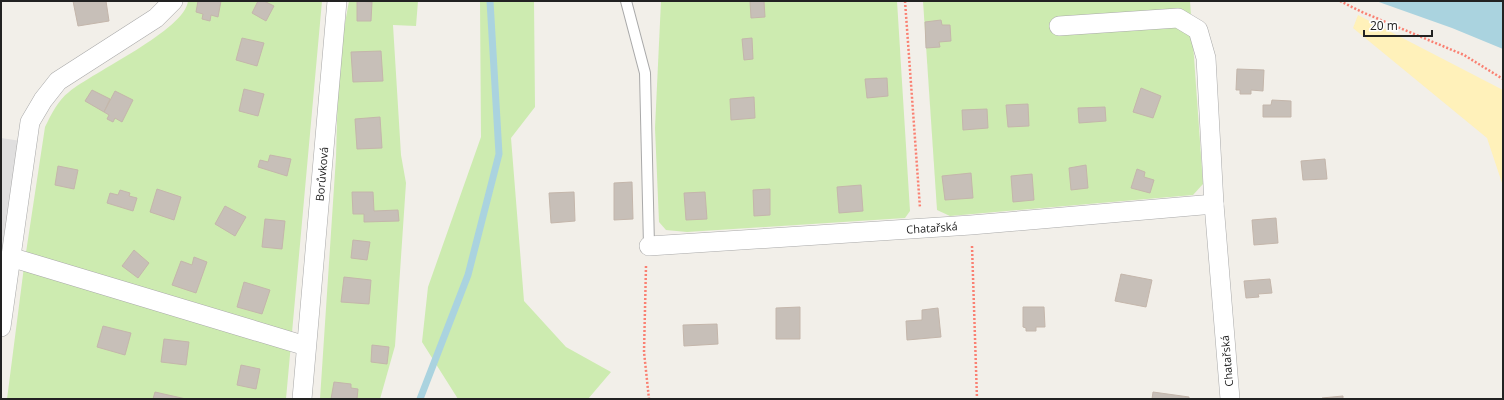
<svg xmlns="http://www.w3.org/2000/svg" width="1504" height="400" viewBox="0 0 1504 400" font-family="'Open Sans',sans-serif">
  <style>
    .residential { fill: #e0dfdf }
    .grass { fill: #cdebb0 }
    .sand { fill: #fff1ba }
    .water { fill: #aad3df }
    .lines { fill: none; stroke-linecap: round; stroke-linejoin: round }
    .stream { stroke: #aad3df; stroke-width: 7 }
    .building { fill: #c7bfb8; stroke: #c4b6ab }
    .service-casing { stroke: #a9a9a9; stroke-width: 12 }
    .minor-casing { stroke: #a9a9a9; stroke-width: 20 }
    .path { stroke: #fa8072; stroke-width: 2.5; stroke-dasharray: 2 2; stroke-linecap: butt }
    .service { stroke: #fff; stroke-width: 10 }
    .minor { stroke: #fff; stroke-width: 19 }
    .labels { text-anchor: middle; stroke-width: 4; stroke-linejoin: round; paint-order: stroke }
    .street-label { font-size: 11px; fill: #222; stroke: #fff }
  </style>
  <rect width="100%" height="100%" fill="#f2efe9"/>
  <path class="residential" d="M 1,138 L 21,141 L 1,297 Z"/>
  <g class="grass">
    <path d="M 188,1 L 322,1 L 286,399 L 7,399 L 25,259 L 45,127 C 51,115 58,100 69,92 C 93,72 185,30 188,1 Z"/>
    <path d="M 349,1 L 418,1 L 416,26 L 393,25 L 401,155 L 406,183 L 395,346 L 380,399 L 320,399 L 336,157 L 338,87 L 343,34 Z"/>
    <path d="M 480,1 L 534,1 L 535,107 L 511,138 L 524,301 L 566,347 L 611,372 L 588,399 L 458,399 L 422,342 L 428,287 L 481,137 Z"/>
    <path d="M 661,1 L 897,1 L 910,211 L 905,218 L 687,232 L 666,230 L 659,222 L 655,128 Z"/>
    <path d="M 923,1 L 1190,1 L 1203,184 L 1193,195 L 950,216 L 937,210 Z"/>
  </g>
  <path class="sand" d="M 1358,15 L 1503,90 L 1503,186 L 1487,138 L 1353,28 Z"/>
  <path class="water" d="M 1376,1 L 1503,1 L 1503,49 L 1452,28 Z"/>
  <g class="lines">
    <path class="stream" d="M 420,399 L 468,275 L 499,154 L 490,1"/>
  </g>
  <g class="building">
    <path d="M 73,1 L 106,1 L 109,21 L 78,26 Z"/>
    <path d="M 198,1 L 221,1 L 218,17 L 211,15 L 210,21 L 202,19 L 203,14 L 196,12 Z"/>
    <path d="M 258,1 L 264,1 L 274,6 L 266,21 L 252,13 Z"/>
    <path d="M 357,1 L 372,2 L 371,21 L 357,21 Z"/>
    <path d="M 750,1 L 764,1 L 765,17 L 751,18 Z"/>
    <path d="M 941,20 L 942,25 L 950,25 L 951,41 L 939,42 L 940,47 L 926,48 L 925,22 Z"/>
    <path d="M 242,38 L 264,43 L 257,66 L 236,60 Z"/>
    <path d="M 752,38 L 753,59 L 744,60 L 742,39 Z"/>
    <path d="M 381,51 L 383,81 L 353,82 L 351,52 Z"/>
    <path d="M 1237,69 L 1264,70 L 1263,91 L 1251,90 L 1251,94 L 1240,94 L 1240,90 L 1236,90 Z"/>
    <path d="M 887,78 L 888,96 L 867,98 L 865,79 Z"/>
    <path d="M 1141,88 L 1161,96 L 1153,118 L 1133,112 Z"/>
    <path d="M 244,89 L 264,94 L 258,116 L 239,111 Z"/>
    <path d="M 92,90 L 110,99 L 104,112 L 85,101 Z"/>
    <path d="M 115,91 L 133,100 L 122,122 L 115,118 L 113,122 L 107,119 L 109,115 L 104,112 Z"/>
    <path d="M 754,97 L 755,118 L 731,120 L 730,99 Z"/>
    <path d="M 1272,100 L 1291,101 L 1291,117 L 1263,117 L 1263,105 L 1271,105 Z"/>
    <path d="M 1028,104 L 1029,126 L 1008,127 L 1006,105 Z"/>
    <path d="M 1105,107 L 1106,121 L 1079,123 L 1078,108 Z"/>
    <path d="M 987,109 L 988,128 L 963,130 L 962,110 Z"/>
    <path d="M 380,117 L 382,148 L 357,149 L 355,119 Z"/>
    <path d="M 270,155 L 291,159 L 287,176 L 258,167 L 260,160 L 268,162 Z"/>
    <path d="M 1325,159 L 1327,179 L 1303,180 L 1301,161 Z"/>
    <path d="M 1086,165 L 1088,188 L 1071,190 L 1069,168 Z"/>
    <path d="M 58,166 L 78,170 L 74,189 L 55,185 Z"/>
    <path d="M 1137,169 L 1145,172 L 1144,177 L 1154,180 L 1150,193 L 1131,188 Z"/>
    <path d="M 971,173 L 973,198 L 945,200 L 942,176 Z"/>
    <path d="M 1032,174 L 1034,200 L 1013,202 L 1011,176 Z"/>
    <path d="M 632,182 L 633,219 L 614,220 L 614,183 Z"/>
    <path d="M 861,185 L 863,211 L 839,213 L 837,187 Z"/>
    <path d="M 157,189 L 181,197 L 174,220 L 150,212 Z"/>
    <path d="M 770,189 L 770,215 L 754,216 L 753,190 Z"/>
    <path d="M 120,190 L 130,193 L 129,196 L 137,198 L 133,211 L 107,203 L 110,193 L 118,195 Z"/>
    <path d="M 352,192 L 373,192 L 374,211 L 398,210 L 399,221 L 364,222 L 364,214 L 353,214 Z"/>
    <path d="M 574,192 L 575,221 L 551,223 L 549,193 Z"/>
    <path d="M 705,192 L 707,219 L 686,220 L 684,193 Z"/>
    <path d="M 225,206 L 246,217 L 235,236 L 215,224 Z"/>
    <path d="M 1276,218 L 1278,243 L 1254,245 L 1252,220 Z"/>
    <path d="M 265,219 L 285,221 L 282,249 L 262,247 Z"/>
    <path d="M 353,240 L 370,242 L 367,260 L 351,258 Z"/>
    <path d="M 134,250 L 149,263 L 138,278 L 122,266 Z"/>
    <path d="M 194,257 L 207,262 L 196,293 L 172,285 L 181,261 L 192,265 Z"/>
    <path d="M 1121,274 L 1152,280 L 1146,307 L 1115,301 Z"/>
    <path d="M 344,277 L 371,280 L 369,304 L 341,302 Z"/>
    <path d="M 1270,279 L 1272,293 L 1258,294 L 1259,297 L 1246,298 L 1244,281 Z"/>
    <path d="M 244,282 L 270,290 L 262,314 L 237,307 Z"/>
    <path d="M 800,307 L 800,339 L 776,339 L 776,308 Z"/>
    <path d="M 1023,307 L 1044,307 L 1045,327 L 1036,327 L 1036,331 L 1026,331 L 1026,328 L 1023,327 Z"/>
    <path d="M 938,308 L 941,337 L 907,340 L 906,321 L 922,320 L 922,310 Z"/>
    <path d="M 717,324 L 718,344 L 684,346 L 683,325 Z"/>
    <path d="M 103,326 L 131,333 L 125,355 L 97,347 Z"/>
    <path d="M 164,339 L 189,342 L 186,365 L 161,362 Z"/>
    <path d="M 372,345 L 389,347 L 387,364 L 371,362 Z"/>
    <path d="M 241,365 L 260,369 L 256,389 L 237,385 Z"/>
    <path d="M 334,382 L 351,384 L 351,388 L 358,389 L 357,399 L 331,399 Z"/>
    <path d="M 155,392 L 186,399 L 153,399 Z"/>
    <path d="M 1153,392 L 1189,397 L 1189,399 L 1152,399 Z"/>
    <path d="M 1343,396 L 1343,399 L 1322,399 L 1322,398 Z"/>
  </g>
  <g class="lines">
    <defs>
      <path id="service" d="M 626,1 L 645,73 L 649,246"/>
      <g id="minor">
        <path d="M 1059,26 L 1178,18 L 1198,30 L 1206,58 L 1214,204 L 1230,399"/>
        <path d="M 649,246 L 971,225 L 1214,204"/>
        <path d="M 10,257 L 306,346"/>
        <path d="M 1,327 L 30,122 L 43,100 L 58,81 L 156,18 L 173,1"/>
        <path d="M 302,399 L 337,1"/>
      </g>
    </defs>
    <use href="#service" class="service-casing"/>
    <use href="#minor" class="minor-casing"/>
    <g class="path">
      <path d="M 905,1 L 920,208"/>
      <path d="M 1340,1 L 1362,12 L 1464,55 L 1503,79"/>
      <path d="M 972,246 L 977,399"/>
      <path d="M 646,266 L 644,352 L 649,399"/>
    </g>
    <use href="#service" class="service"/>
    <use href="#minor" class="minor"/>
  </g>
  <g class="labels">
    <g class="street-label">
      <text transform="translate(322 174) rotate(-85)" y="4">Borůvková</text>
      <text transform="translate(932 228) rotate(-4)" y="4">Chatařská</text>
      <text transform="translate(1227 361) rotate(-95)" y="4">Chatařská</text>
    </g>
  </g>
  <rect width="1504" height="400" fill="none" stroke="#222222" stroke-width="4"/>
  <path d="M1364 30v6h68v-6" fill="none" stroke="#222222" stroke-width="2"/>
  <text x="1370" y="30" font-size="12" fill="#222222" stroke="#ffffff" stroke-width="3" paint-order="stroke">20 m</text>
</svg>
